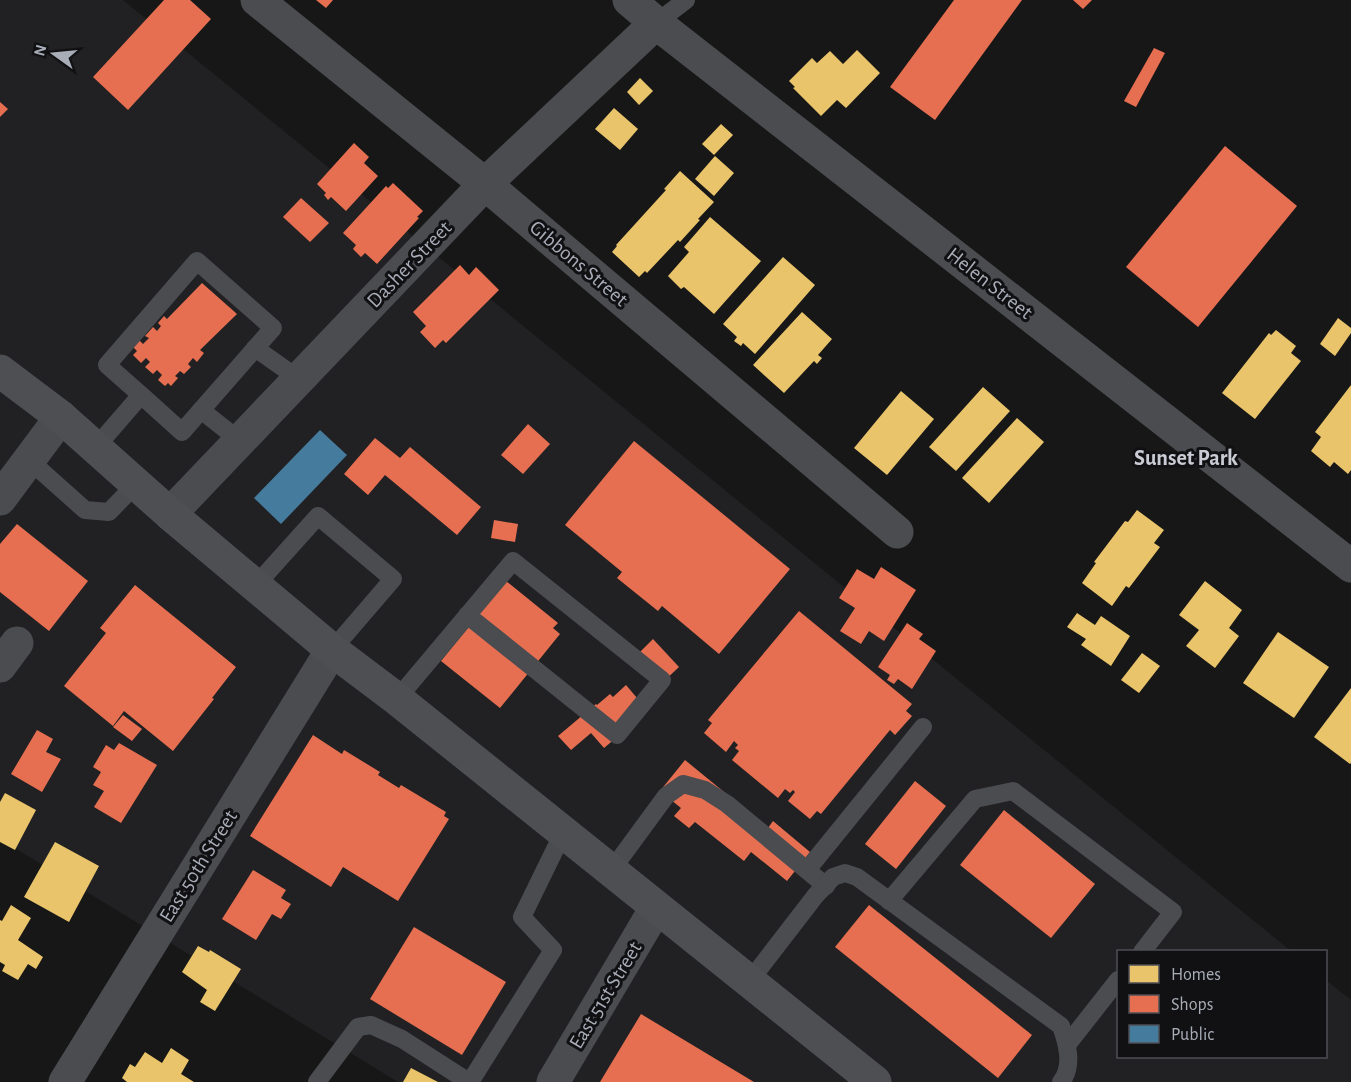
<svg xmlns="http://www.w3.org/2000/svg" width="1351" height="1082" viewBox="0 0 1351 1082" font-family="'Alegreya Sans',sans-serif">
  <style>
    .built { fill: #212123 }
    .homes { fill: #e9c46a }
    .shops { fill: #e76f51 }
    .public { fill: #457b9d }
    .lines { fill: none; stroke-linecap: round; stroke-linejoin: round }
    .lane { stroke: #4b4c50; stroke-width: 18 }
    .street { stroke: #4b4c50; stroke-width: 33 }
    .primary { stroke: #4d4f52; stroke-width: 33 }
    .labels { text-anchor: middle; stroke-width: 6; stroke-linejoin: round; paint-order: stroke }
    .street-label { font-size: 21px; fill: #a8adb8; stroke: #111113 }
    .neighbourhood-label { font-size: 22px; font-weight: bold; fill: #c9ccd4; stroke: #111113 }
  </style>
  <rect width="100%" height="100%" fill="#171717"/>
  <path class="built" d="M 0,0 L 123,0 L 1291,951 L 1118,952 L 1118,1056 L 1326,1056 L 1326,980 L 1351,1000 L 1351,1082 L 398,1082 L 0,839 Z"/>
  <g class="homes">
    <path d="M 857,50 L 880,73 L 846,108 L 837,100 L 821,116 L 793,88 L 795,87 L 789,81 L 812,58 L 817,63 L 830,51 L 843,64 Z"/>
    <path d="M 640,78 L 653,91 L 639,105 L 627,92 Z"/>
    <path d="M 614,108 L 638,129 L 620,150 L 595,129 Z"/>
    <path d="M 721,124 L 733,135 L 714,155 L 702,144 Z"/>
    <path d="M 715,156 L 734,173 L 714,196 L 695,179 Z"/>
    <path d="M 680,171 L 714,202 L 698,219 L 700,220 L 680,242 L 678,240 L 647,273 L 645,271 L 639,277 L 612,252 L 617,246 L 616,245 L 666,190 L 664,189 Z"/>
    <path d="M 710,217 L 761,261 L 714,314 L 684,287 L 681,289 L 668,276 L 689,252 L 684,247 Z"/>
    <path d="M 783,257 L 815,285 L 755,354 L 743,343 L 741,346 L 734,341 L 737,337 L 723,324 Z"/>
    <path d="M 802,312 L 832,339 L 818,355 L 822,358 L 817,364 L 814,361 L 784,393 L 753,365 Z"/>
    <path d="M 1338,318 L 1351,328 L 1351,333 L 1335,356 L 1320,344 Z"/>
    <path d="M 1276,330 L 1296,346 L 1291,353 L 1301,361 L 1255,419 L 1222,393 L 1269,333 L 1271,335 Z"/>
    <path d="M 1351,385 L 1351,470 L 1348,474 L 1334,462 L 1330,467 L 1311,451 L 1321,437 L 1315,432 Z"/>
    <path d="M 983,387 L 1010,411 L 956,471 L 929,447 Z"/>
    <path d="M 901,391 L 934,419 L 887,475 L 854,448 Z"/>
    <path d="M 1017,418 L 1044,442 L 989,503 L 962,478 Z"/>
    <path d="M 1137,510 L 1164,530 L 1154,543 L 1160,547 L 1129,588 L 1126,586 L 1112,606 L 1082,583 L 1096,563 L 1094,562 L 1125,521 L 1128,522 Z"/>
    <path d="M 1205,581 L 1242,610 L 1229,628 L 1239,636 L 1215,668 L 1186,646 L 1199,630 L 1179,615 Z"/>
    <path d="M 1077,613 L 1095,625 L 1101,616 L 1130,636 L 1111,666 L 1081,645 L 1086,639 L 1067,627 Z"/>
    <path d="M 1278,632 L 1329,667 L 1294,718 L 1243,683 Z"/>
    <path d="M 1142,653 L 1160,666 L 1139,693 L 1121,680 Z"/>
    <path d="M 1351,688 L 1351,763 L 1350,764 L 1314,737 Z"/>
    <path d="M 5,793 L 36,810 L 15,850 L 0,842 L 0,802 Z"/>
    <path d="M 55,842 L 99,866 L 69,922 L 24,897 Z"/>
    <path d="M 11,905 L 31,918 L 18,940 L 43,957 L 36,969 L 28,964 L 18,980 L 2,971 L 5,965 L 0,962 L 0,920 L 2,921 Z"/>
    <path d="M 198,946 L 209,952 L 210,950 L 241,969 L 215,1011 L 200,1002 L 207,990 L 182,972 Z"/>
    <path d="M 171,1048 L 189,1060 L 181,1074 L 194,1082 L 127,1082 L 122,1078 L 130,1064 L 135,1067 L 145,1052 L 162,1063 Z"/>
    <path d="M 411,1068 L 438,1082 L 403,1082 Z"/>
  </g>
  <g class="shops">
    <path d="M 164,0 L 190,0 L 211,19 L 128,110 L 93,77 Z"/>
    <path d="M 316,0 L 333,0 L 326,8 Z"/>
    <path d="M 954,0 L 1022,0 L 935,120 L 890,87 Z"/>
    <path d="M 1073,0 L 1092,0 L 1083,9 Z"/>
    <path d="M 1154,48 L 1165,53 L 1136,107 L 1124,101 Z"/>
    <path d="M 0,102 L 8,109 L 0,117 Z"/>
    <path d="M 354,143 L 369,157 L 364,163 L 378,176 L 346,211 L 331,197 L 328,200 L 324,195 L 326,193 L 317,184 Z"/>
    <path d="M 1225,146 L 1297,206 L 1198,327 L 1126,267 Z"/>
    <path d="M 393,183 L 423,211 L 417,217 L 419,218 L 377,264 L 365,253 L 361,257 L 353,249 L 356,245 L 343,233 L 386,186 L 388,188 Z"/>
    <path d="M 301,198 L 329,223 L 310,242 L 283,217 Z"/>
    <path d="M 460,265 L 469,275 L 476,267 L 499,290 L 446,343 L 443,340 L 435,348 L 420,332 L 426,326 L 413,312 Z"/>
    <path d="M 202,283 L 237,314 L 200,350 L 204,353 L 197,362 L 193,358 L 188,364 L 191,367 L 184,374 L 180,371 L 175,376 L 178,378 L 171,386 L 168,383 L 165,386 L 158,380 L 162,375 L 157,370 L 153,374 L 145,367 L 150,362 L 146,358 L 141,363 L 133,355 L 137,351 L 133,347 L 139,340 L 143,344 L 149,338 L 145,336 L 153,327 L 157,331 L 161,326 L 158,323 L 164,316 L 167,319 Z"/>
    <path d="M 528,424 L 550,444 L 523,474 L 501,455 Z"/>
    <path d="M 375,438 L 400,458 L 410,447 L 481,507 L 457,535 L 385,475 L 368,495 L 344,474 Z"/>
    <path d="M 634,441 L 790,569 L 719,654 L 662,606 L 658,611 L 617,578 L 622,572 L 565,525 Z"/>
    <path d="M 494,520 L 518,524 L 515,542 L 491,538 Z"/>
    <path d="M 17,524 L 88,581 L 49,631 L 0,592 L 0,544 Z"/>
    <path d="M 881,567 L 916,590 L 884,641 L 869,631 L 861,644 L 840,631 L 855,608 L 839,598 L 857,569 L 874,579 Z"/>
    <path d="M 506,581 L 558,623 L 553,628 L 560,634 L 500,708 L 441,661 Z"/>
    <path d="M 135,585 L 236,667 L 212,698 L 214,699 L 173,751 L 124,711 L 113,726 L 64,686 L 106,633 L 100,628 Z"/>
    <path d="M 799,611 L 912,704 L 906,711 L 912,716 L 895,735 L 890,730 L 821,814 L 817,811 L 810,819 L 788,801 L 795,792 L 793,790 L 790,793 L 785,789 L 778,798 L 732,760 L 739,751 L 735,748 L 738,745 L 734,741 L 726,752 L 704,733 L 712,723 L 708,720 Z"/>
    <path d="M 907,623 L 923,634 L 919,639 L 936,651 L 912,689 L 898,679 L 894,684 L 887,680 L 890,675 L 878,667 Z"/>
    <path d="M 653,639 L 679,667 L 663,682 L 637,655 Z"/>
    <path d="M 626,685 L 648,711 L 604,748 L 591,733 L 571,750 L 558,736 L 596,704 L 597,705 L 610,694 L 613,697 Z"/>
    <path d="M 123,715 L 142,729 L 132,741 L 113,727 Z"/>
    <path d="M 37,730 L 53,739 L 46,752 L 61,759 L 42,792 L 11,774 Z"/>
    <path d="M 313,735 L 342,754 L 344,750 L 380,772 L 378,775 L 399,788 L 401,785 L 446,812 L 444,816 L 449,819 L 398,901 L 343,867 L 331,887 L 250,836 Z"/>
    <path d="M 119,743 L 157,765 L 121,823 L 94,807 L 104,791 L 93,785 L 101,772 L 93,767 L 106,745 L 114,750 Z"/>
    <path d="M 685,760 L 768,828 L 773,821 L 810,852 L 787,881 L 751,852 L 744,861 L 695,822 L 689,828 L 674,816 L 681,808 L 660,791 Z"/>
    <path d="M 915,781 L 946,806 L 896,869 L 865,844 Z"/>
    <path d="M 1004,810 L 1095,884 L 1051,938 L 960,865 Z"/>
    <path d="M 253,870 L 286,890 L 281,898 L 291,904 L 281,919 L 272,914 L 256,940 L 222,919 Z"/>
    <path d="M 869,905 L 1032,1035 L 998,1078 L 835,947 Z"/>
    <path d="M 414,927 L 506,982 L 462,1055 L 370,999 Z"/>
    <path d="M 641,1014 L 754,1082 L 600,1082 Z"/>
  </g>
  <path class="public" d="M 320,430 L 347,455 L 281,524 L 254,498 Z"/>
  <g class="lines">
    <g class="lane">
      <path d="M 656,23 L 686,0"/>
      <path d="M 255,348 L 299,379"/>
      <path d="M 201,410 L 240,441"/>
      <path d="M 96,447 L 141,395 L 182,432 L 273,328 L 197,261 L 107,365 L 141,395"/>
      <path d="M 29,460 L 85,510 L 109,512 L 136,484"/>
      <path d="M 256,585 L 318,516 L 393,579 L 332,650"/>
      <path d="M 397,699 L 513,561 L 662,680 L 617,735 L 467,615"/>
      <path d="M 807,870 L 923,727"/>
      <path d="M 611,871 L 666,796 L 683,784 L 705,790 L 727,804 L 826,886"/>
      <path d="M 889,901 L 975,799 L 1013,791 L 1173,912 L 1142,952"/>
      <path d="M 749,982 L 816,895 L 833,877 L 845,873 L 857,877 L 1061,1026 C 1067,1043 1074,1066 1061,1082"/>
      <path d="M 1067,1045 L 1118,980"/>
      <path d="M 317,1082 L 358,1027 L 371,1025 L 402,1039 L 469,1082"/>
      <path d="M 470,1082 L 553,950 L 522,917 L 563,833"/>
    </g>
    <g class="street">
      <path d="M 257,0 L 485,184 L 897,532"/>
      <path d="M 629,0 L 656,23 L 1351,566"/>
      <path d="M 0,499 L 61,417"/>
      <path d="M 170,514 L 485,184 L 656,23"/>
      <path d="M 0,666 L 17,643"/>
      <path d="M 65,1082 L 332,650"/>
      <path d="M 553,1082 L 656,908"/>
    </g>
    <path class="primary" d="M 0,371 L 61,417 L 170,514 L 332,650 L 397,699 L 875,1082"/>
  </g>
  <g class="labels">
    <g class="street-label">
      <text transform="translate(579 263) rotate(40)" y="7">Gibbons Street</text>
      <text transform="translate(409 264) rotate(-46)" y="7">Dasher Street</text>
      <text transform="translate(990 283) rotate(38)" y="7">Helen Street</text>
      <text transform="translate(198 866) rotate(-58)" y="7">East 50th Street</text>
      <text transform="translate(605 995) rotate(-59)" y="7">East 51st Street</text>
    </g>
    <g class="neighbourhood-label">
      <text x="1186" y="465">Sunset Park</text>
    </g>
  </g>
  <rect x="1117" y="950" width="210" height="108" fill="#111113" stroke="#4d4f55" stroke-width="1.5"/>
  <rect x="1129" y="965" width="30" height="18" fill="#e9c46a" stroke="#4d4f55" stroke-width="1.5"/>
  <text x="1171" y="980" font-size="18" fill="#a8adb8">Homes</text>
  <rect x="1129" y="995" width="30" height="18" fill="#e76f51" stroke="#4d4f55" stroke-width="1.5"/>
  <text x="1171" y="1010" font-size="18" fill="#a8adb8">Shops</text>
  <rect x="1129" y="1025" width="30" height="18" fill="#457b9d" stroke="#4d4f55" stroke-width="1.5"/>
  <text x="1171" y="1040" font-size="18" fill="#a8adb8">Public</text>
  <g transform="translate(54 54) rotate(285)" stroke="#111113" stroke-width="4.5" paint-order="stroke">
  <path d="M0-4.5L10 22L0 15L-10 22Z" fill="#a8adb8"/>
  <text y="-9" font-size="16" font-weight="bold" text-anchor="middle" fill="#a8adb8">N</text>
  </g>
</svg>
